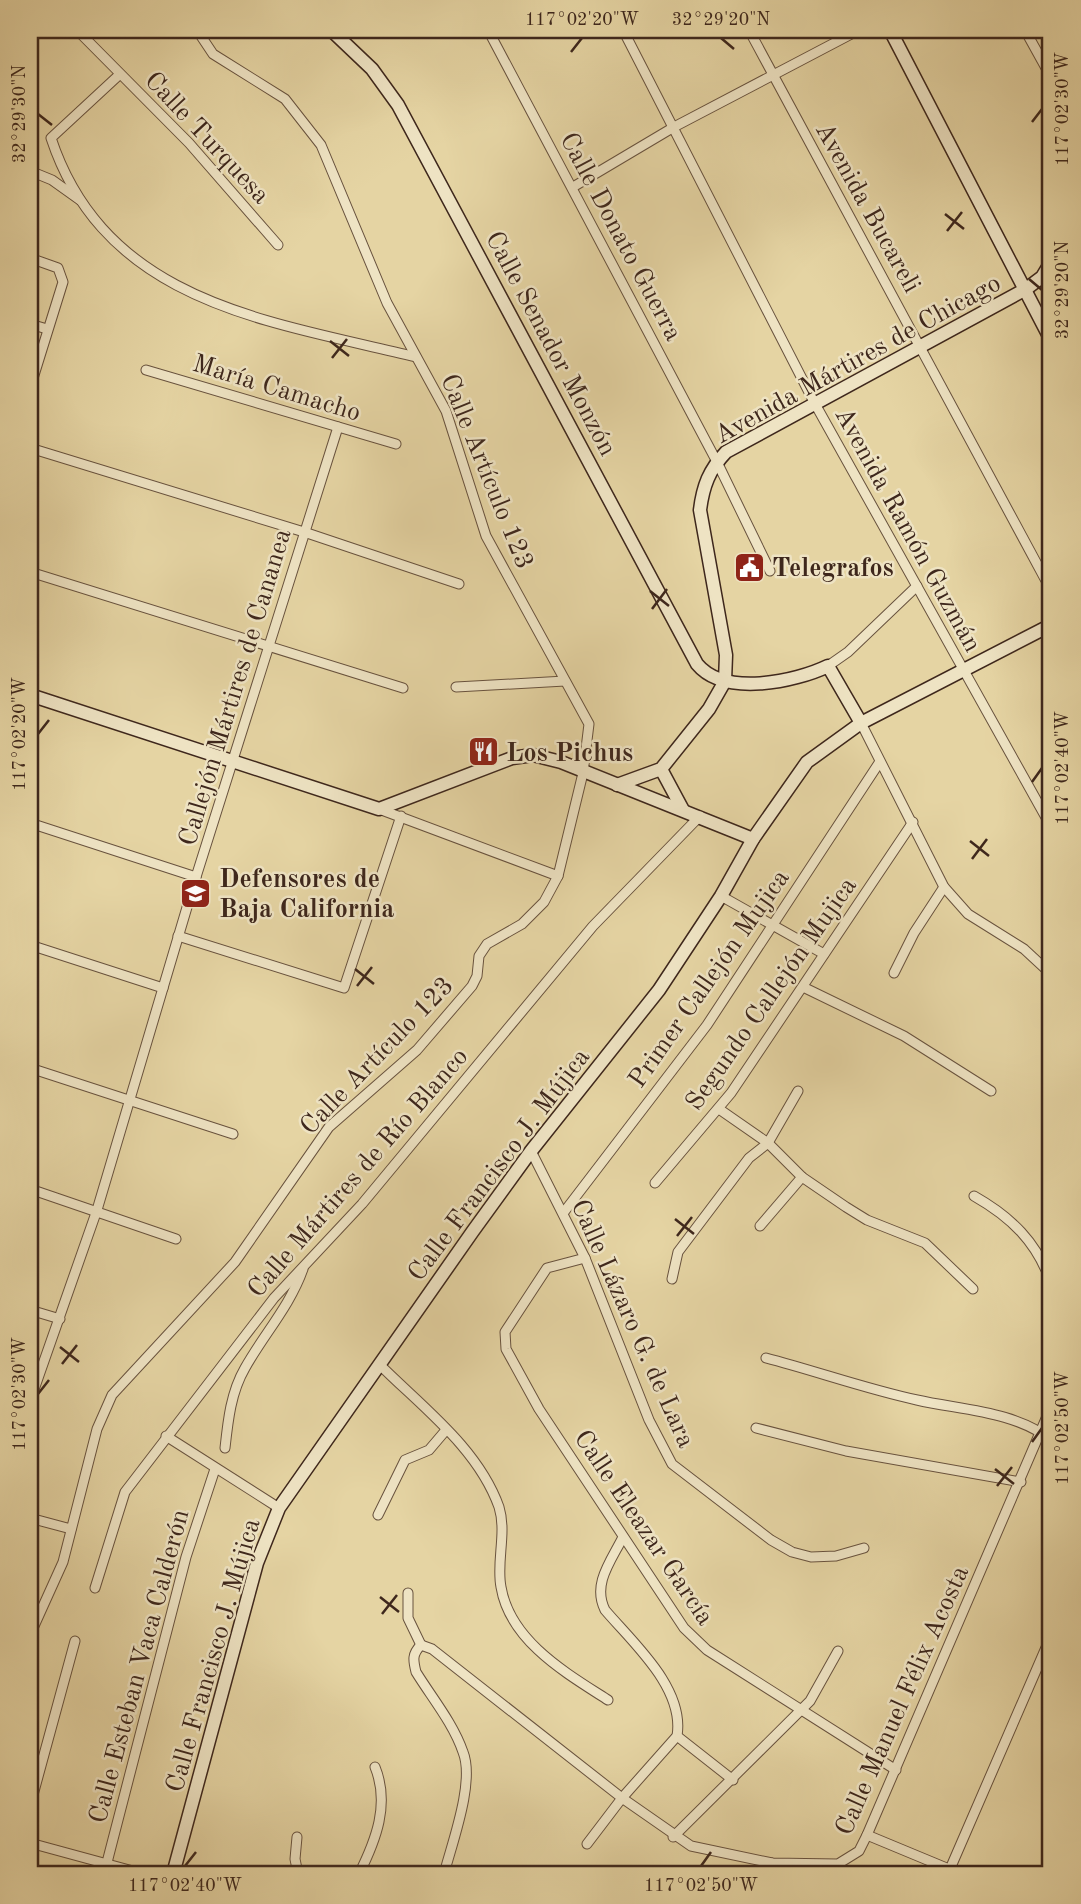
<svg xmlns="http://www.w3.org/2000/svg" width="1081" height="1904" viewBox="0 0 1081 1904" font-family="'Old Standard TT',serif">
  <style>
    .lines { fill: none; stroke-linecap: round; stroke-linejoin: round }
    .street-casing { stroke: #68523e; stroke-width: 11 }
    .secondary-casing { stroke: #3e271c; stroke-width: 15 }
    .street { stroke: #eee3c3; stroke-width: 9 }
    .secondary { stroke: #eee3c3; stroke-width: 12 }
    .ticks { fill: none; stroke: #3e271c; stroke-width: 2.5 }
    .labels { text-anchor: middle; stroke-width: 5; stroke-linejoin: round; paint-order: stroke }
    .street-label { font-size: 26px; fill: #3e271c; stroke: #eee3c3 }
    .poi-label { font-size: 26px; font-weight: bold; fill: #3e271c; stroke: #eee3c3; text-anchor: start }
    .neatline { fill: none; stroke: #3e271c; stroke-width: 2.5 }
    .ticks-label { font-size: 18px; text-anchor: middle; fill: #3e271c }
  </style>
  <rect width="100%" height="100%" fill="#e5d4a3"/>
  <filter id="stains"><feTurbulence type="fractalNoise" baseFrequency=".00286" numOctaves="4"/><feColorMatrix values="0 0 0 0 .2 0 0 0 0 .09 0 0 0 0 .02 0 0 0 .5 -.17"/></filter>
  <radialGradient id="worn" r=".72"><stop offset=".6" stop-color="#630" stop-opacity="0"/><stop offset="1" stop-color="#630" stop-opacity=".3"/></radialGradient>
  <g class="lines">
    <defs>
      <g id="street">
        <path d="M 77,30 L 189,143 L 278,245"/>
        <path d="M 488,30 L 717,462 L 770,571"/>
        <path d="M 623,30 L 814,402 L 1048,821"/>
        <path d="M 749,30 L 1051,590"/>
        <path d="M 1025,30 L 1051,77"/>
        <path d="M 119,75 L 51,138 C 106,304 270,321 416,357"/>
        <path d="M 30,171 L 52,180 L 80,200"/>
        <path d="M 573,187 L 674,127 L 859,30"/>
        <path d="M 30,258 L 58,268 L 63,282 L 30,388"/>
        <path d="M 30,324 L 47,329"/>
        <path d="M 146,370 L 396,444"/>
        <path d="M 30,448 L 304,532 L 459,584"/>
        <path d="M 30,572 L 403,688"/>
        <path d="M 828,666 L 848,652 L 917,586"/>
        <path d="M 456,687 L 565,681"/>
        <path d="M 861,723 L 944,887 L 968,914 L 1024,949 L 1051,974"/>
        <path d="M 379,809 L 558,876"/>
        <path d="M 30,823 L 196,877"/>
        <path d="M 721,896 L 824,954"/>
        <path d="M 178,936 L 344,988 L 401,816"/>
        <path d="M 30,945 L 163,988"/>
        <path d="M 894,973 L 914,933 L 944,887"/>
        <path d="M 803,987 L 904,1036 L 991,1091"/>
        <path d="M 30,1068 L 233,1134"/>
        <path d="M 719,1109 L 768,1143 L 802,1177 L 846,1207 L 867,1220 L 925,1243 L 973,1289"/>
        <path d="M 531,1151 L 585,1258 L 649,1420 L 672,1464 L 771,1540 L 792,1552 L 811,1557 L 836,1556 L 864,1548"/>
        <path d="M 655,1183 L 731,1093 L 913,822"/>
        <path d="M 30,1189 L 176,1239"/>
        <path d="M 974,1196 C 1011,1217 1037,1242 1051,1283"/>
        <path d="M 564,1212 L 707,1025 L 879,763"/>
        <path d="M 760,1226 L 802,1177"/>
        <path d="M 585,1258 L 547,1268 L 505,1332 L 506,1349 L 539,1409 L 684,1628 L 707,1650 L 896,1770"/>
        <path d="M 672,1279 L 678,1252 L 749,1158 L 768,1143 L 798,1091"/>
        <path d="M 30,1310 L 60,1319"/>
        <path d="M 766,1358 C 816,1371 866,1389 917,1400 C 961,1410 1015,1411 1051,1440"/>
        <path d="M 379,1364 C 422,1407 478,1448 499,1507 C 507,1533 496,1562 501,1587 C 510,1641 566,1673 608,1700"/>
        <path d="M 30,1401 L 97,1210 L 196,877 L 338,427"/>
        <path d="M 756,1428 L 846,1451 L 1021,1482"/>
        <path d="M 166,1436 L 279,1508"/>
        <path d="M 225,1448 C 228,1420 231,1392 245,1368 C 264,1334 290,1306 303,1269"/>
        <path d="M 378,1515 L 405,1460 L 429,1450 L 446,1430"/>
        <path d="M 30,1518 L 71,1529"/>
        <path d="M 95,1588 L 125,1492 L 274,1298 L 362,1204 L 593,926 L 700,816"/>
        <path d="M 408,1593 L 408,1618 L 421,1645"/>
        <path d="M 30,1635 L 63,1562 L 97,1429 L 112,1395 L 235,1262 L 329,1127 L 417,1050 L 472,986 L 477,976 L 479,956 L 487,944 L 522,924 L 544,902 L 558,876 L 583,773 L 589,724 L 486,536 L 446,411 L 387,303 L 321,145 L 285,99 L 213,54 L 197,30"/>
        <path d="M 421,1645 L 432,1649 L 622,1798 L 691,1846 L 772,1863 L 838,1864 L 859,1851 L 867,1835 L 1051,1407"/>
        <path d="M 421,1645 C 412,1654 413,1660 416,1672 C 432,1698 453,1723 463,1752 C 475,1782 452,1843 444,1874"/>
        <path d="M 677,1736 L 733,1780"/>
        <path d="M 30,1806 L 75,1641"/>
        <path d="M 867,1835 L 961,1874"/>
        <path d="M 297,1837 L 295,1859 L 298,1874"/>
        <path d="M 673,1837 L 810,1701 L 838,1651"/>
        <path d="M 30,1843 L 144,1874"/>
        <path d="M 587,1844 L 622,1798 L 677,1736 C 685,1688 633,1643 605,1610 C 592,1584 611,1561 623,1537"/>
        <path d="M 772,1863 L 775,1874"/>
        <path d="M 950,1869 L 1051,1636"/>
        <path d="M 104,1874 L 186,1557 L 215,1469"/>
        <path d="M 359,1874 C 376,1840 390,1804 375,1767"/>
        <path d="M 1045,1874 L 1051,1861"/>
      </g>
      <g id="secondary">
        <path d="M 331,30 L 372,69 L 398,105 L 697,664 C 724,697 795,682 828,666 L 861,723"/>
        <path d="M 890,30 L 1051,340"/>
        <path d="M 30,695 L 379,809 L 512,758 L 533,755 L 561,762 L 753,839"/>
        <path d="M 661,769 L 683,810"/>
        <path d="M 617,785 L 661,769 L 709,709 L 725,681 L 726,655 L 700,510 C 703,486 709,470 726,452 L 1026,289 L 1042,277 L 1051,262"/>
        <path d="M 173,1874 L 257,1563 L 279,1508 L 473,1231 L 531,1151 L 659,990 L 721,896 L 753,839 L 807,762 L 861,723 L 1051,625"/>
      </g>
    </defs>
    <use href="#street" class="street-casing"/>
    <use href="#secondary" class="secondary-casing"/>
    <use href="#street" class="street"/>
    <use href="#secondary" class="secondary"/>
  </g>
  <path class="ticks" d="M 721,38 L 734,49M 571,52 L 582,38M 38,114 L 52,125M 1032,122 L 1042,109M 945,214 L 964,229M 947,231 L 962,212M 1029,279 L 1042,290M 330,341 L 349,356M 332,358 L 347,339M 650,591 L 669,606M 652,609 L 667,589M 38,734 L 49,720M 1032,782 L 1042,768M 970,841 L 989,856M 972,859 L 987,839M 355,969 L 374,984M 357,986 L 372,967M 675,1219 L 694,1234M 677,1236 L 692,1217M 60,1347 L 79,1362M 62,1364 L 77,1345M 38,1394 L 49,1380M 1032,1442 L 1042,1428M 995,1469 L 1014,1484M 997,1486 L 1012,1467M 380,1597 L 399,1612M 382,1614 L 397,1595M 185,1866 L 196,1852M 701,1866 L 711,1852"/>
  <defs>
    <symbol id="civic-square" viewBox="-11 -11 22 22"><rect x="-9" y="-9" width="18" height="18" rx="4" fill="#8f2418" stroke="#eee3c3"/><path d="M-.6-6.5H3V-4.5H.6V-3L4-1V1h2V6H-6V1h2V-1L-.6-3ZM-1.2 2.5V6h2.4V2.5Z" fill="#fff"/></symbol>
    <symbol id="restaurant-square" viewBox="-11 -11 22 22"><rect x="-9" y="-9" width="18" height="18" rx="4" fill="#8f2418" stroke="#eee3c3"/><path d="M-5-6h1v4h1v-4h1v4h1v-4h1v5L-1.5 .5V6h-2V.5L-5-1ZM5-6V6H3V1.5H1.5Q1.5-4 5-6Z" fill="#fff"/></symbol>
    <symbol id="school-square" viewBox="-11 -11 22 22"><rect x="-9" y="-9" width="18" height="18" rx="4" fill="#8f2418" stroke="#eee3c3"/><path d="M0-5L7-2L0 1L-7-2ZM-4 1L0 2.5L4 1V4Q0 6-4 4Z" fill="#fff"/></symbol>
  </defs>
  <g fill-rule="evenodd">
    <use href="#civic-square" x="732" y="550" width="35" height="35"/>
    <use href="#restaurant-square" x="466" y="734" width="35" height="35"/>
    <use href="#school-square" x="178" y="876" width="35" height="35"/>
  </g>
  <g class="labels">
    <g class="street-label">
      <text transform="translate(208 137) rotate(47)" y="9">Calle Turquesa</text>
      <text transform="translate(869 207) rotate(61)" y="9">Avenida Bucareli</text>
      <text transform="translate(622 236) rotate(62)" y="9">Calle Donato Guerra</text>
      <text transform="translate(552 343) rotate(62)" y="9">Calle Senador Monzón</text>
      <text transform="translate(857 358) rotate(-29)" y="9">Avenida Mártires de Chicago</text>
      <text transform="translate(277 387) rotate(17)" y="9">María Camacho</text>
      <text transform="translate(488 471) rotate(68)" y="9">Calle Artículo 123</text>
      <text transform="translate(909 529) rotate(61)" y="9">Avenida Ramón Guzmán</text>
      <text transform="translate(234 687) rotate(-73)" y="9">Callejón Mártires de Cananea</text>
      <text transform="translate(708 978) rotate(-55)" y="9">Primer Callejón Mujica</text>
      <text transform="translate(770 993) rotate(-55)" y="9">Segundo Callejón Mujica</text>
      <text transform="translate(376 1055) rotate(-46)" y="9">Calle Artículo 123</text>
      <text transform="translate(498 1164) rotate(-53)" y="9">Calle Francisco J. Mújica</text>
      <text transform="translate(357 1172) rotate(-49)" y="9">Calle Mártires de Río Blanco</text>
      <text transform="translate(634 1323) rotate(66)" y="9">Calle Lázaro G. de Lara</text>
      <text transform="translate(645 1527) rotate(56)" y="9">Calle Eleazar García</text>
      <text transform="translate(212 1655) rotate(-74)" y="9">Calle Francisco J. Mújica</text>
      <text transform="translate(138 1666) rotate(-75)" y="9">Calle Esteban Vaca Calderón</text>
      <text transform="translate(901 1700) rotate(-66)" y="9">Calle Manuel Félix Acosta</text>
    </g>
    <g class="poi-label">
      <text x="772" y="576">Telegrafos</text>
      <text x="506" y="761">Los Pichus</text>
      <text x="219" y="887">Defensores de<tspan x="219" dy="30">Baja California</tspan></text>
    </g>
  </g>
  <rect width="1081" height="1904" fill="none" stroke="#e5d4a3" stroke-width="77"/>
  <rect x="38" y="38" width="1004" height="1828" class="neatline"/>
  <g class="ticks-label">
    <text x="582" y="25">117°02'20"W</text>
    <text x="721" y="25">32°29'20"N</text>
    <text transform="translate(1062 109) rotate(-90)" y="6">117°02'30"W</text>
    <text transform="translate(19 114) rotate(-90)" y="6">32°29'30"N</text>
    <text transform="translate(1062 290) rotate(-90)" y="6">32°29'20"N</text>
    <text transform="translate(19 734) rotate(-90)" y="6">117°02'20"W</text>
    <text transform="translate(1062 768) rotate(-90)" y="6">117°02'40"W</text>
    <text transform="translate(19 1394) rotate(-90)" y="6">117°02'30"W</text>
    <text transform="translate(1062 1428) rotate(-90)" y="6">117°02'50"W</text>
    <text x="185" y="1891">117°02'40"W</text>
    <text x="701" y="1891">117°02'50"W</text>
  </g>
  <rect width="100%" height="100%" filter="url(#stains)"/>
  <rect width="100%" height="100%" fill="url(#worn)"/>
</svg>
